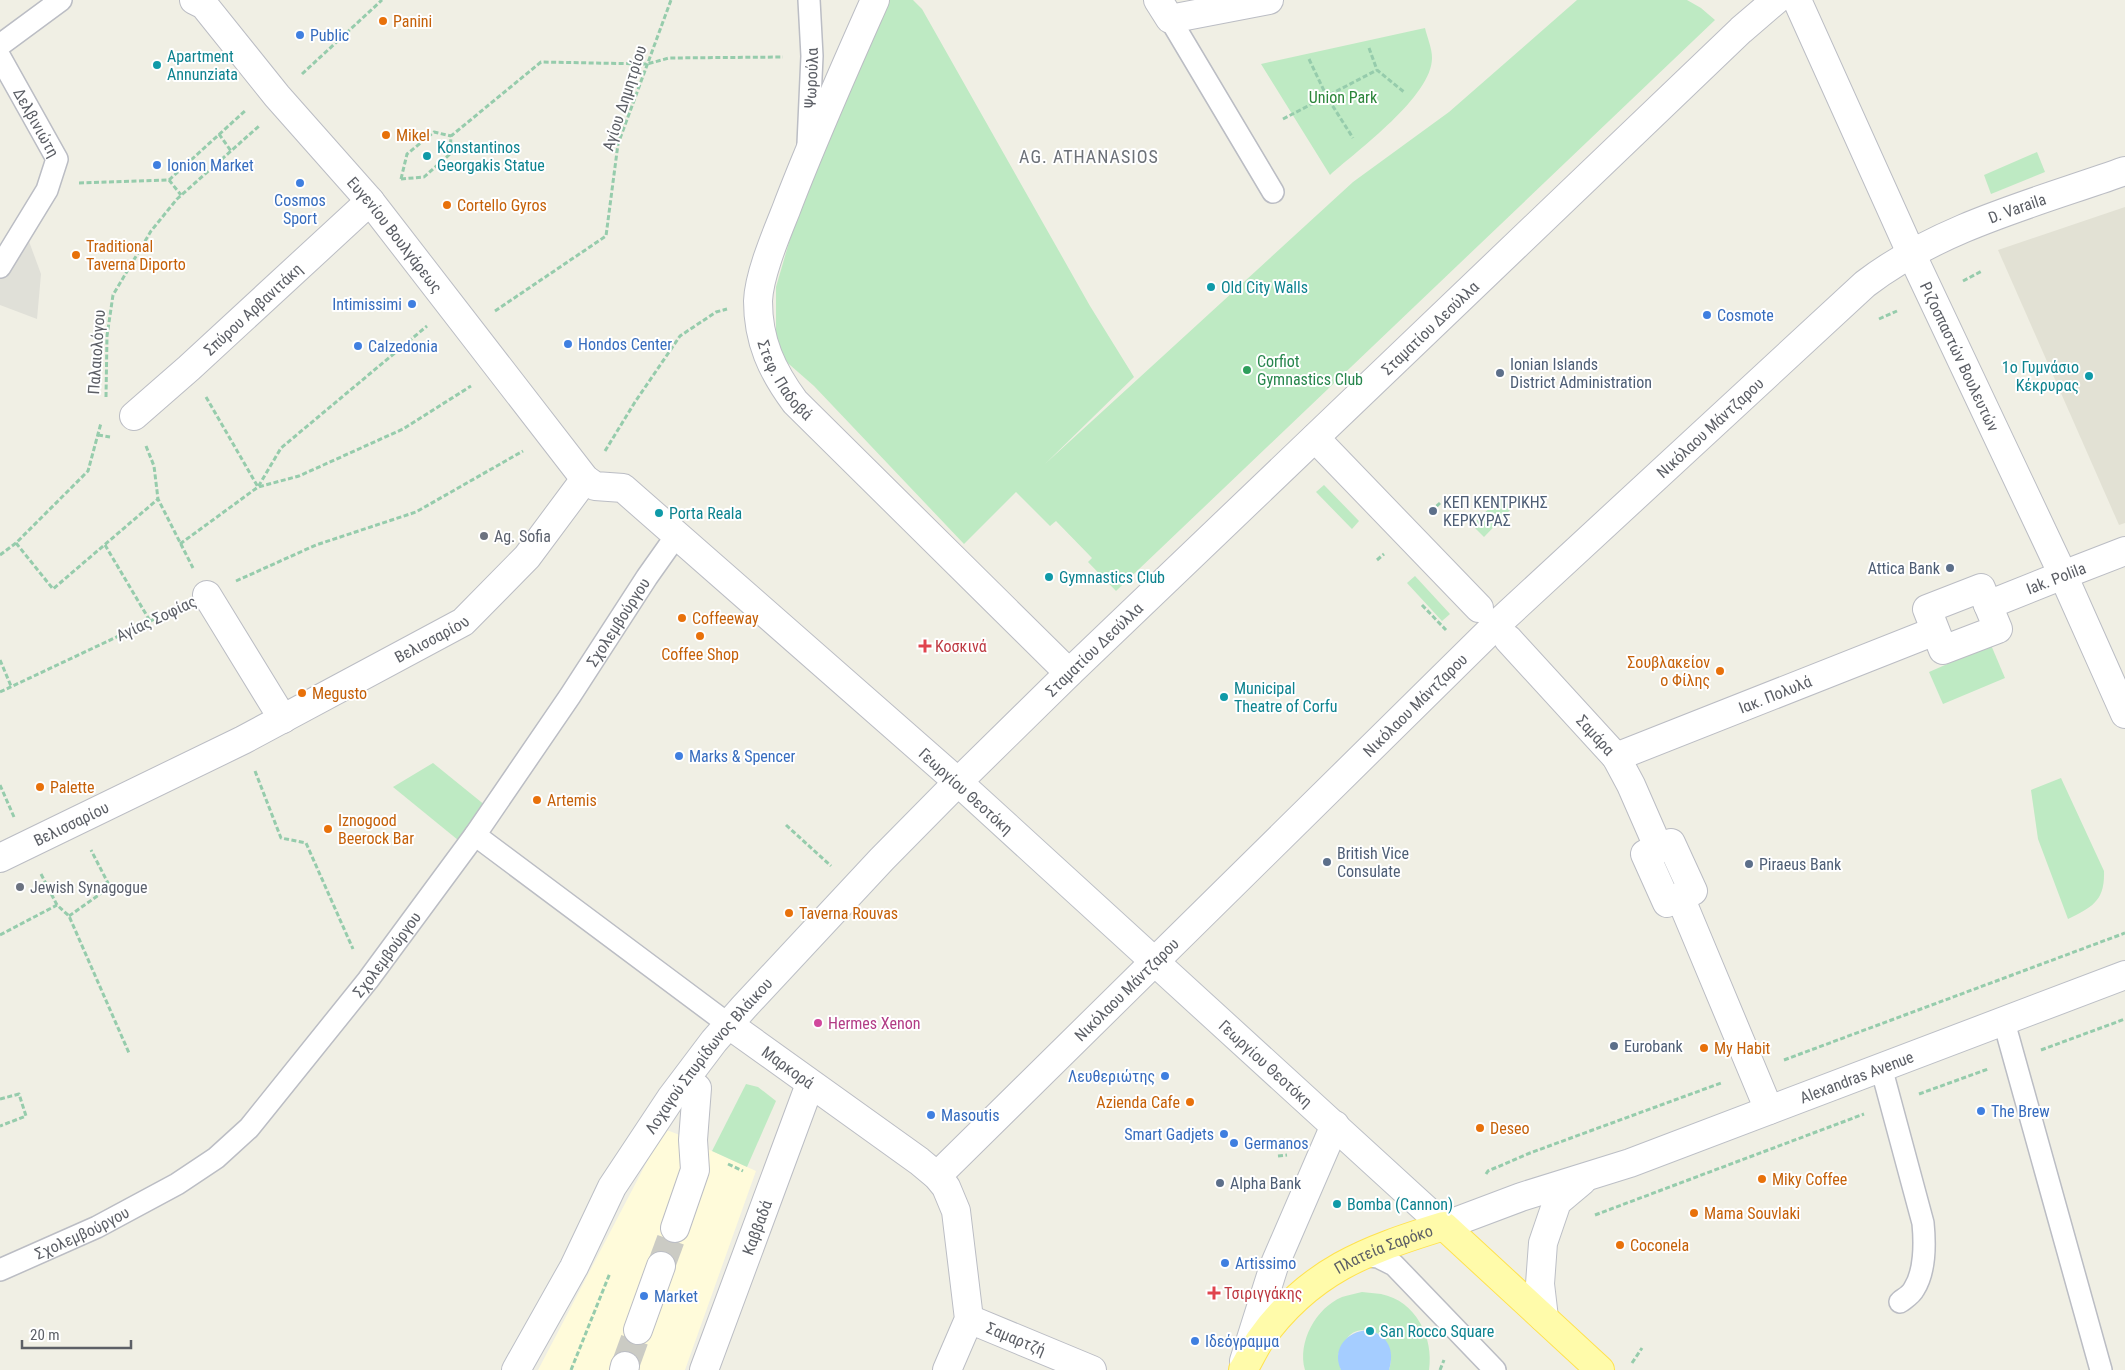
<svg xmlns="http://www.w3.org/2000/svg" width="2125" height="1370" viewBox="0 0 2125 1370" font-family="'Roboto Condensed',sans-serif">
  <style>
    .commercial { fill: #fffbda }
    .industrial { fill: #e0e0d8 }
    .education { fill: #e2e1d4 }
    .green { fill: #beeac3 }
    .water { fill: #a5cdff }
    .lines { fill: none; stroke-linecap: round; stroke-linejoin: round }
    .pedestrian-tunnel { stroke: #cbcbc4; stroke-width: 28; stroke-dasharray: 28 14; stroke-linecap: butt }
    .service-casing { stroke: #bbbdc4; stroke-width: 24 }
    .pedestrian-casing { stroke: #bbbdc4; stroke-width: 30 }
    .minor-casing { stroke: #bbbdc4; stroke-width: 30 }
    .tertiary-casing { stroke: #bbbdc4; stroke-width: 30 }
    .secondary-casing { stroke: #bcbfc6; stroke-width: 30 }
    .primary-casing { stroke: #ffe24e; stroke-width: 30 }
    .path { stroke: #96ccac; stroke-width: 3; stroke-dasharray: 5 2.5; stroke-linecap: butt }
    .service { stroke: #fff; stroke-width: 21 }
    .pedestrian { stroke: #fff; stroke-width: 28 }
    .minor { stroke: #fff; stroke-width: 28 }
    .tertiary { stroke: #fff; stroke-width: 28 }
    .secondary { stroke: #fff; stroke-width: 28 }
    .primary { stroke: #fffbaa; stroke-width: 28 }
    .food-dot { fill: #e8710a; stroke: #fff; stroke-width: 2 }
    .shop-dot { fill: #3f7fe0; stroke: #fff; stroke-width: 2 }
    .culture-dot { fill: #0f9aa8; stroke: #fff; stroke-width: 2 }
    .leisure-dot { fill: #2e9e5b; stroke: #fff; stroke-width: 2 }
    .service-dot { fill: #5c6f8a; stroke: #fff; stroke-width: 2 }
    .worship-dot { fill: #6b7280; stroke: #fff; stroke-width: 2 }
    .health-dot { fill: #e0444e; stroke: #fff; stroke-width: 2 }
    .hotel-dot { fill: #d1479c; stroke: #fff; stroke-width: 2 }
    .labels { text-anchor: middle; stroke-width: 4; stroke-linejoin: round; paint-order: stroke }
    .food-label { font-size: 16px; fill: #c56008; stroke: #fff; text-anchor: start }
    .shop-label { font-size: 16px; fill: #366cbe; stroke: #fff; text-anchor: start }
    .culture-label { font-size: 16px; fill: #0d838f; stroke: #fff; text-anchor: start }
    .street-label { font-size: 16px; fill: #5c5f66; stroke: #fff }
    .park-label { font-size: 16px; fill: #2b853a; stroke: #fff }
    .leisure-label { font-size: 16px; fill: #27864d; stroke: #fff; text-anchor: start }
    .service-label { font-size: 16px; fill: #4e5e75; stroke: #fff; text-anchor: start }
    .worship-label { font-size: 16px; fill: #5b616d; stroke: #fff; text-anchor: start }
    .health-label { font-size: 16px; fill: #be3a42; stroke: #fff; text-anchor: start }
    .hotel-label { font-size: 16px; fill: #b23c85; stroke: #fff; text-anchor: start }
    .neighbourhood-label { font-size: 18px; letter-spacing: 1px; fill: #6c7178; stroke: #fff }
  </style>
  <rect width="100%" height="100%" fill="#f0efe4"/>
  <path class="commercial" d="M 664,1129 L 693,1140 L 701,1146 L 756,1171 L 685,1370 L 538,1370 Z"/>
  <path class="industrial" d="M 27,236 L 41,274 L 37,319 L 0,305 L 0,278 Z"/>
  <path class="education" d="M 2125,207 L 2125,523 L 2119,525 L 1998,250 Z"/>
  <g class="green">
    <path d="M 889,0 L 913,0 L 922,9 L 1090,306 L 1134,377 L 1045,464 L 1353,182 L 1449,112 L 1577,0 L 1687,0 L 1701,8 L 1715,20 L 1116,591 L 1088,562 L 1092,558 L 1056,521 L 1050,526 L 1016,492 L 964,544 L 814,386 L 782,358 L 776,334 L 776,287 L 797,215 Z"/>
    <path d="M 1425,28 C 1427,37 1432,48 1432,58 C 1432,96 1358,150 1330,175 L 1261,64 Z"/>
    <path d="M 2037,152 L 2045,172 L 1991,194 L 1984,175 Z"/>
    <path d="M 1324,485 L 1359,521 L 1352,529 L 1316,492 Z"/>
    <path d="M 1501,497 L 1512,508 L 1484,537 L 1472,525 Z"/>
    <path d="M 1415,576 L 1450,614 L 1442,621 L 1407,583 Z"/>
    <path d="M 1991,645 L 2005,678 L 1943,704 L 1929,672 Z"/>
    <path d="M 433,763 L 486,806 L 458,840 L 393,787 Z"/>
    <path d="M 2061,778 L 2104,871 C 2105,901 2092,907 2068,919 L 2038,839 L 2031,790 Z"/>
    <path d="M 746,1084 L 758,1087 L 776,1101 L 747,1167 L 712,1151 Z"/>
    <path d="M 1362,1292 C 1368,1293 1375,1293 1381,1294 C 1416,1301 1434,1338 1429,1370 L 1389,1370 C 1395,1353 1385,1330 1365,1330 C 1360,1330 1354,1331 1350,1335 C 1345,1339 1341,1349 1338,1355 L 1341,1370 L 1305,1370 C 1297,1342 1316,1308 1342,1297 C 1348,1295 1355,1294 1362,1292 Z"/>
  </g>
  <path class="water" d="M 1368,1330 C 1388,1335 1395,1350 1389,1370 L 1341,1370 C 1331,1349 1347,1331 1368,1330 Z"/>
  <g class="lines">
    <g class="pedestrian-tunnel">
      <path d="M 661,1266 L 675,1228"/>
      <path d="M 625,1366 L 638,1330"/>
    </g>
    <defs>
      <g id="service">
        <path d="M 1170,19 L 1273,192"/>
        <path d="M 0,45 L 61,0"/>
        <path id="s1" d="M 0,57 L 57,159 L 47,190 L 0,267"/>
        <path id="s2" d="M 808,144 L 812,56 L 809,0"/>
        <path d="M 475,835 L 728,1024"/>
        <path d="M 2004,1022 L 2101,1370"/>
        <path d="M 1881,1067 L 1923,1223 C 1925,1243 1925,1272 1914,1289 C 1911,1295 1905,1298 1900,1302"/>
        <path d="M 1361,1255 L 1378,1257 L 1394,1265 L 1495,1370"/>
        <path id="s3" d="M 0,1270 L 97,1227 L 177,1184 L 216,1158 L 249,1128 L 368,980 L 475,835 L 570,696 L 647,577 L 676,536"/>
      </g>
      <g id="pedestrian">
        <path id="s4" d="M 194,0 L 204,5 L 277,96 L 370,201 L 585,479 L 595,486 L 623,488 L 958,782"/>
        <path id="s5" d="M 134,416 L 189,368 L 370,201"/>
        <path d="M 1315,438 L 1479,608"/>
        <path d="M 1981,588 L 1998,629 L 1943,650 L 1927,609 Z"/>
        <path d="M 1988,605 L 2063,575"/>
        <path id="s6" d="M 1508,639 L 1616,757 L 1631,785 L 1659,849"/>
        <path id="s7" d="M 1616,757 L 1935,631"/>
        <path d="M 1671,843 L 1693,891 L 1667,903 L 1645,854 Z"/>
        <path d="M 1680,897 L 1769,1110"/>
        <path d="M 675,1228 L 695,1170 L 693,1140 L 697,1088"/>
        <path d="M 638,1330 L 661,1266"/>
        <path d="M 624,1370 L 625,1366"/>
      </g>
      <g id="minor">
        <path id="s8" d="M 875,0 C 844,70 813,139 786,210 C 776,235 759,275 758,301 C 758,341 772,371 795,402 L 1069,673"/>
        <path d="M 1158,0 L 1170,19 L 1269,0"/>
        <path d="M 2063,575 L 2125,551"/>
        <path d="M 207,595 L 283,719"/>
        <path id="s9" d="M 0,858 L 243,740 L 463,622 L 527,557 L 585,479"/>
        <path id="s10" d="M 728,1024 L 919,1161 L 937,1176 L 946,1187 L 956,1211 L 969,1319 L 947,1370"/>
        <path id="s11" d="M 937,1176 L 1495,626 L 1865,284 C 1939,227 2038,202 2125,171"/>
        <path id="s12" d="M 969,1319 L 1092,1370"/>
        <path id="s13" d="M 704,1370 L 810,1084"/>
      </g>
      <g id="tertiary">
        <path id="s14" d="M 1797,0 L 1911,253 L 2063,575 L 2125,714"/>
        <path id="s15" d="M 958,782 L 1069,673 L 1741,30 L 1776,0"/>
      </g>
      <g id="secondary">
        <path d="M 1544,1318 L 1540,1284 L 1543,1243 L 1557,1202 L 1582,1181"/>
        <path d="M 1244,1361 L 1274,1266 L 1335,1125"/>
        <path id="s16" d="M 516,1370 L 574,1267 L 612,1187 L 671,1098 L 714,1041 L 744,1007 L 882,859 L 958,782 L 1444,1226 L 1521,1197 L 1630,1163 L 2125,975"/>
      </g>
      <g id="primary">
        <path id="s17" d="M 1243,1370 C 1249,1360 1254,1349 1260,1340 C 1309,1271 1366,1250 1444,1226 L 1600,1370"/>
      </g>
    </defs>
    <use href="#service" class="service-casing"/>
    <use href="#pedestrian" class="pedestrian-casing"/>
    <use href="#minor" class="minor-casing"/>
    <use href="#tertiary" class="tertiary-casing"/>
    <use href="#secondary" class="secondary-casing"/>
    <use href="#primary" class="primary-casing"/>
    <g class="path">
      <path d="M 1369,48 L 1377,70 L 1404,92"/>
      <path d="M 1309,59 L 1327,97 L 1353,138"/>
      <path d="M 302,74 L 382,0"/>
      <path d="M 1283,119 L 1377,70"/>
      <path d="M 219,134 L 231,151"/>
      <path d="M 401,179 L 424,177 L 450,154 L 451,136 L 541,62 L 647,64 L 669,58 L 783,57"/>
      <path d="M 401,179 L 407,154 L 434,132 L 451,136"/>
      <path d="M 169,180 L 181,195"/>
      <path d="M 79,183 L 169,180 L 246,110"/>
      <path d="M 1963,281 L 1982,271"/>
      <path d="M 495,311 L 606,236 L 618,144 L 671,0"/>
      <path d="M 1879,319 L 1897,311"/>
      <path d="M 106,397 L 107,336 L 113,295 L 151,231 L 177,199 L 259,126"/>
      <path d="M 206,397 L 258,487 L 299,476 L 403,429 L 471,386"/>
      <path d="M 98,435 L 110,437"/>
      <path d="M 146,446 L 154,466 L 158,499 L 193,568"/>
      <path d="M 605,451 L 635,402 L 680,336 L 716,312 L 727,309"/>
      <path d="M 1431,511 L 1440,503"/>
      <path d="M 16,543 L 53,589 L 158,499"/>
      <path d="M 180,544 L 258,487 L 281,448 L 427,326"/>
      <path d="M 105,545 L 150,621"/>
      <path d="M 0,555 L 16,543 L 88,471 L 101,423"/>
      <path d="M 1377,560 L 1384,554"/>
      <path d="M 236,581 L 316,545 L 416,512 L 523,451"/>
      <path d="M 1422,605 L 1446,630"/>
      <path d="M 0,660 L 11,686"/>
      <path d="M 0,692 L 178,608"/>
      <path d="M 255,771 L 281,838 L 306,843 L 353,949"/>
      <path d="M 0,785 L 14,817"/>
      <path d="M 786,825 L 831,866"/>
      <path d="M 41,874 L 57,905 L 69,916 L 129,1053"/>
      <path d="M 69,916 L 110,887 L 91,850"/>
      <path d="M 0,935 L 57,905"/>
      <path d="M 2041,1050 L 2125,1019"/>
      <path d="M 1784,1060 L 2125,933"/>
      <path d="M 1919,1094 L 1988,1069"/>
      <path d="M 0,1099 L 19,1094 L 26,1116 L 0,1126"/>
      <path d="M 1278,1156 L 1287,1155"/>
      <path d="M 728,1164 L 743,1171"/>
      <path d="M 1486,1174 L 1488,1171 L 1530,1153 L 1721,1083"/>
      <path d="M 1595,1215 L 1864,1114"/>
      <path d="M 1632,1363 L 1642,1348"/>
      <path d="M 571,1370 L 610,1273"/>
      <path d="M 1440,1370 L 1444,1360"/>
    </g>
    <use href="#service" class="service"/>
    <use href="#pedestrian" class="pedestrian"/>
    <use href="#minor" class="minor"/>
    <use href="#tertiary" class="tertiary"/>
    <use href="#secondary" class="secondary"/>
    <use href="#primary" class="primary"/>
  </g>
  <g class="food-dot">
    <circle cx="383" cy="21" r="5"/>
    <circle cx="386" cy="135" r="5"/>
    <circle cx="447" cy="205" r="5"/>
    <circle cx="76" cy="255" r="5"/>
    <circle cx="682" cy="618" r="5"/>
    <circle cx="700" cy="636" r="5"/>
    <circle cx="1720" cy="671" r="5"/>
    <circle cx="302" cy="693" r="5"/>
    <circle cx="40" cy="787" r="5"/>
    <circle cx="537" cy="800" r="5"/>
    <circle cx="328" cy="829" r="5"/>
    <circle cx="789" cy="913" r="5"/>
    <circle cx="1704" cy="1048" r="5"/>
    <circle cx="1190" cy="1102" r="5"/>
    <circle cx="1480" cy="1128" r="5"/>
    <circle cx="1762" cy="1179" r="5"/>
    <circle cx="1694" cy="1213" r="5"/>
    <circle cx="1620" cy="1245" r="5"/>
  </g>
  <g class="shop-dot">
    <circle cx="300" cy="35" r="5"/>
    <circle cx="157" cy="165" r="5"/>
    <circle cx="300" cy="183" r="5"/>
    <circle cx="412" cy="304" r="5"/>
    <circle cx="1707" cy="315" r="5"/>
    <circle cx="568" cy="344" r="5"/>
    <circle cx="358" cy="346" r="5"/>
    <circle cx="679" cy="756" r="5"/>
    <circle cx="1165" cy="1076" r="5"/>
    <circle cx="1981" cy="1111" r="5"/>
    <circle cx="931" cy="1115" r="5"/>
    <circle cx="1224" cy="1134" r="5"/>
    <circle cx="1234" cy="1143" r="5"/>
    <circle cx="1225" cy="1263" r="5"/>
    <circle cx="644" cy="1296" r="5"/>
    <circle cx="1195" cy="1341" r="5"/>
  </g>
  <g class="culture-dot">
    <circle cx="157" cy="65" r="5"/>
    <circle cx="427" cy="156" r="5"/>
    <circle cx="1211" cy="287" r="5"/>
    <circle cx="2089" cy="376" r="5"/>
    <circle cx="659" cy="513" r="5"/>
    <circle cx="1049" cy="577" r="5"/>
    <circle cx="1224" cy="697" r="5"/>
    <circle cx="1337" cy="1204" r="5"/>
    <circle cx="1370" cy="1331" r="5"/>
  </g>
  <circle class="leisure-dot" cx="1247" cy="370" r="5"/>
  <g class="service-dot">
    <circle cx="1500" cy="373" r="5"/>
    <circle cx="1433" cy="511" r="5"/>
    <circle cx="1950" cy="568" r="5"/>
    <circle cx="1327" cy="862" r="5"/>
    <circle cx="1749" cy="864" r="5"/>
    <circle cx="1614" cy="1046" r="5"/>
    <circle cx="1220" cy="1183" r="5"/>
  </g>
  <g class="worship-dot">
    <circle cx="484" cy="536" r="5"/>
    <circle cx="20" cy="887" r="5"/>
  </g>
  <g class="health-dot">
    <path d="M922.5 638.5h5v5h5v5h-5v5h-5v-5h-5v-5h5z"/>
    <path d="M1211.5 1285.5h5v5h5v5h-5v5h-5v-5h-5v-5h5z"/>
  </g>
  <circle class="hotel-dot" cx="818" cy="1023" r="5"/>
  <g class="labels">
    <g class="food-label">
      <text x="393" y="27">Panini</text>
      <text x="396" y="141">Mikel</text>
      <text x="457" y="211">Cortello Gyros</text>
      <text x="86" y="252">Traditional<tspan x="86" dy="18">Taverna Diporto</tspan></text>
      <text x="692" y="624">Coffeeway</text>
      <text x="700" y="660" text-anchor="middle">Coffee Shop</text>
      <text x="1710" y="668" text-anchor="end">Σουβλακείον<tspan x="1710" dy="18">ο Φίλης</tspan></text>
      <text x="312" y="699">Megusto</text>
      <text x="50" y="793">Palette</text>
      <text x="547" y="806">Artemis</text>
      <text x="338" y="826">Iznogood<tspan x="338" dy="18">Beerock Bar</tspan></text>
      <text x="799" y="919">Taverna Rouvas</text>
      <text x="1714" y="1054">My Habit</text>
      <text x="1180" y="1108" text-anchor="end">Azienda Cafe</text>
      <text x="1490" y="1134">Deseo</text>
      <text x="1772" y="1185">Miky Coffee</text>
      <text x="1704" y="1219">Mama Souvlaki</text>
      <text x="1630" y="1251">Coconela</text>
    </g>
    <g class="shop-label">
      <text x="310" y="41">Public</text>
      <text x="167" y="171">Ionion Market</text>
      <text x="300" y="206" text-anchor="middle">Cosmos<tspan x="300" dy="18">Sport</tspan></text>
      <text x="402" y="310" text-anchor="end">Intimissimi</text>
      <text x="1717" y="321">Cosmote</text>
      <text x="578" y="350">Hondos Center</text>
      <text x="368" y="352">Calzedonia</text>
      <text x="689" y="762">Marks &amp; Spencer</text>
      <text x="1155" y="1082" text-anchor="end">Λευθεριώτης</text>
      <text x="1991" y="1117">The Brew</text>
      <text x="941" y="1121">Masoutis</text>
      <text x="1214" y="1140" text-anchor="end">Smart Gadjets</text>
      <text x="1244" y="1149">Germanos</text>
      <text x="1235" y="1269">Artissimo</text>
      <text x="654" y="1302">Market</text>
      <text x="1205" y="1347">Ιδεόγραμμα</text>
    </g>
    <g class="culture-label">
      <text x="167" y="62">Apartment<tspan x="167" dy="18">Annunziata</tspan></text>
      <text x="437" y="153">Konstantinos<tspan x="437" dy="18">Georgakis Statue</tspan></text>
      <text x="1221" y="293">Old City Walls</text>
      <text x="2079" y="373" text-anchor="end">1ο Γυμνάσιο<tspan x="2079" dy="18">Κέκρυρας</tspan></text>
      <text x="669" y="519">Porta Reala</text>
      <text x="1059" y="583">Gymnastics Club</text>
      <text x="1234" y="694">Municipal<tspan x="1234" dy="18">Theatre of Corfu</tspan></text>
      <text x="1347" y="1210">Bomba (Cannon)</text>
      <text x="1380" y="1337">San Rocco Square</text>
    </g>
    <g class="street-label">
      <text dy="6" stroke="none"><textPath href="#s2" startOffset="66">Ψωρούλα</textPath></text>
      <text transform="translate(624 98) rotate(-72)" y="6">Αγίου Δημητρίου</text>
      <text dy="6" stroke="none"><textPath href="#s1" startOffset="75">Δελβινιώτη</textPath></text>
      <text dy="6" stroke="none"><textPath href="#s11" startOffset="1458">D. Varaila</textPath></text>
      <text dy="6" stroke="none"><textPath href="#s4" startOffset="310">Ευγενίου Βουλγάρεως</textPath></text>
      <text dy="6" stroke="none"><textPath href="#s5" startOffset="160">Σπύρου Αρβανιτάκη</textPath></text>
      <text dy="6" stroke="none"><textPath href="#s15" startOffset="655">Σταματίου Δεσύλλα</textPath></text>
      <text transform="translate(96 352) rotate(-86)" y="6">Παλαιολόγου</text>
      <text dy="6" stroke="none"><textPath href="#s14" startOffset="392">Ριζοσπαστών Βουλευτών</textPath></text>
      <text dy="6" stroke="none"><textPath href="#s8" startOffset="409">Στεφ. Παδοβά</textPath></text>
      <text dy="6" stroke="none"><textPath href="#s11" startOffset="1076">Νικόλαου Μάντζαρου</textPath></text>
      <text transform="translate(2056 578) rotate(-21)" y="6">Iak. Polila</text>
      <text transform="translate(156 618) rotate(-25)" y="6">Αγίας Σοφίας</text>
      <text dy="6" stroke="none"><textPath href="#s3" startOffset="915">Σχολεμβούργου</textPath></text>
      <text dy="6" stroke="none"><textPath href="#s9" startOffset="484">Βελισσαρίου</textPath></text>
      <text dy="6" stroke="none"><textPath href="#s15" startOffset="190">Σταματίου Δεσύλλα</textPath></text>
      <text dy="6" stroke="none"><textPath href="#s7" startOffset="171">Ιακ. Πολυλά</textPath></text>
      <text dy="6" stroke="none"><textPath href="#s11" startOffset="671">Νικόλαου Μάντζαρου</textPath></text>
      <text dy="6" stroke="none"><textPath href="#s6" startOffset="130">Σαμάρα</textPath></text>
      <text transform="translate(966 791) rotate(42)" y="6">Γεωργίου Θεοτόκη</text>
      <text dy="6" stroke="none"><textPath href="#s9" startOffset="79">Βελισσαρίου</textPath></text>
      <text dy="6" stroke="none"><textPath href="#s3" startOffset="510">Σχολεμβούργου</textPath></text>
      <text dy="6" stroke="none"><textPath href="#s11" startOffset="266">Νικόλαου Μάντζαρου</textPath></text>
      <text dy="6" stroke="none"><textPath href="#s16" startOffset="370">Λοχαγού Σπυρίδωνος Βλάικου</textPath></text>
      <text dy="6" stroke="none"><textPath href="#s16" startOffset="1158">Γεωργίου Θεοτόκη</textPath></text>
      <text dy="6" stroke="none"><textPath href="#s10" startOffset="74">Μαρκορά</textPath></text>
      <text dy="6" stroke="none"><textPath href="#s16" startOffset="1838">Alexandras Avenue</textPath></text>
      <text dy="6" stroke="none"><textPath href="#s13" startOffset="152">Καββαδά</textPath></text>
      <text dy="6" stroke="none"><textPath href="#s3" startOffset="90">Σχολεμβούργου</textPath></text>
      <text dy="6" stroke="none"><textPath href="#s17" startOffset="191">Πλατεία Σαρόκο</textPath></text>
      <text dy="6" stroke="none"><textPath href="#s12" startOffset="51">Σαμαρτζή</textPath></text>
    </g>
    <g class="park-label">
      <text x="1343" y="103">Union Park</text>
    </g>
    <g class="leisure-label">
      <text x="1257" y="367">Corfiot<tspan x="1257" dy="18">Gymnastics Club</tspan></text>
    </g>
    <g class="service-label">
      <text x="1510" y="370">Ionian Islands<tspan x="1510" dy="18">District Administration</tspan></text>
      <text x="1443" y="508">ΚΕΠ ΚΕΝΤΡΙΚΗΣ<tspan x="1443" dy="18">ΚΕΡΚΥΡΑΣ</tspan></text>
      <text x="1940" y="574" text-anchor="end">Attica Bank</text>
      <text x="1337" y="859">British Vice<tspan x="1337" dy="18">Consulate</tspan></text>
      <text x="1759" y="870">Piraeus Bank</text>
      <text x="1624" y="1052">Eurobank</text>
      <text x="1230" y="1189">Alpha Bank</text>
    </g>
    <g class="worship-label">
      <text x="494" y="542">Ag. Sofia</text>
      <text x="30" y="893">Jewish Synagogue</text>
    </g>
    <g class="health-label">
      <text x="935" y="652">Κοσκινά</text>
      <text x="1224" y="1299">Τσιριγγάκης</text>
    </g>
    <g class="hotel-label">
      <text x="828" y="1029">Hermes Xenon</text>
    </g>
    <g class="neighbourhood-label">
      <text x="1089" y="163">AG. ATHANASIOS</text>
    </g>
  </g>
  <path d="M22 1340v8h109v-8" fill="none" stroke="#5c5f66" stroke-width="2.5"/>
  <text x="30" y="1340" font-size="15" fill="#5c5f66" stroke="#ffffff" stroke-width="4" paint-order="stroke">20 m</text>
</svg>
